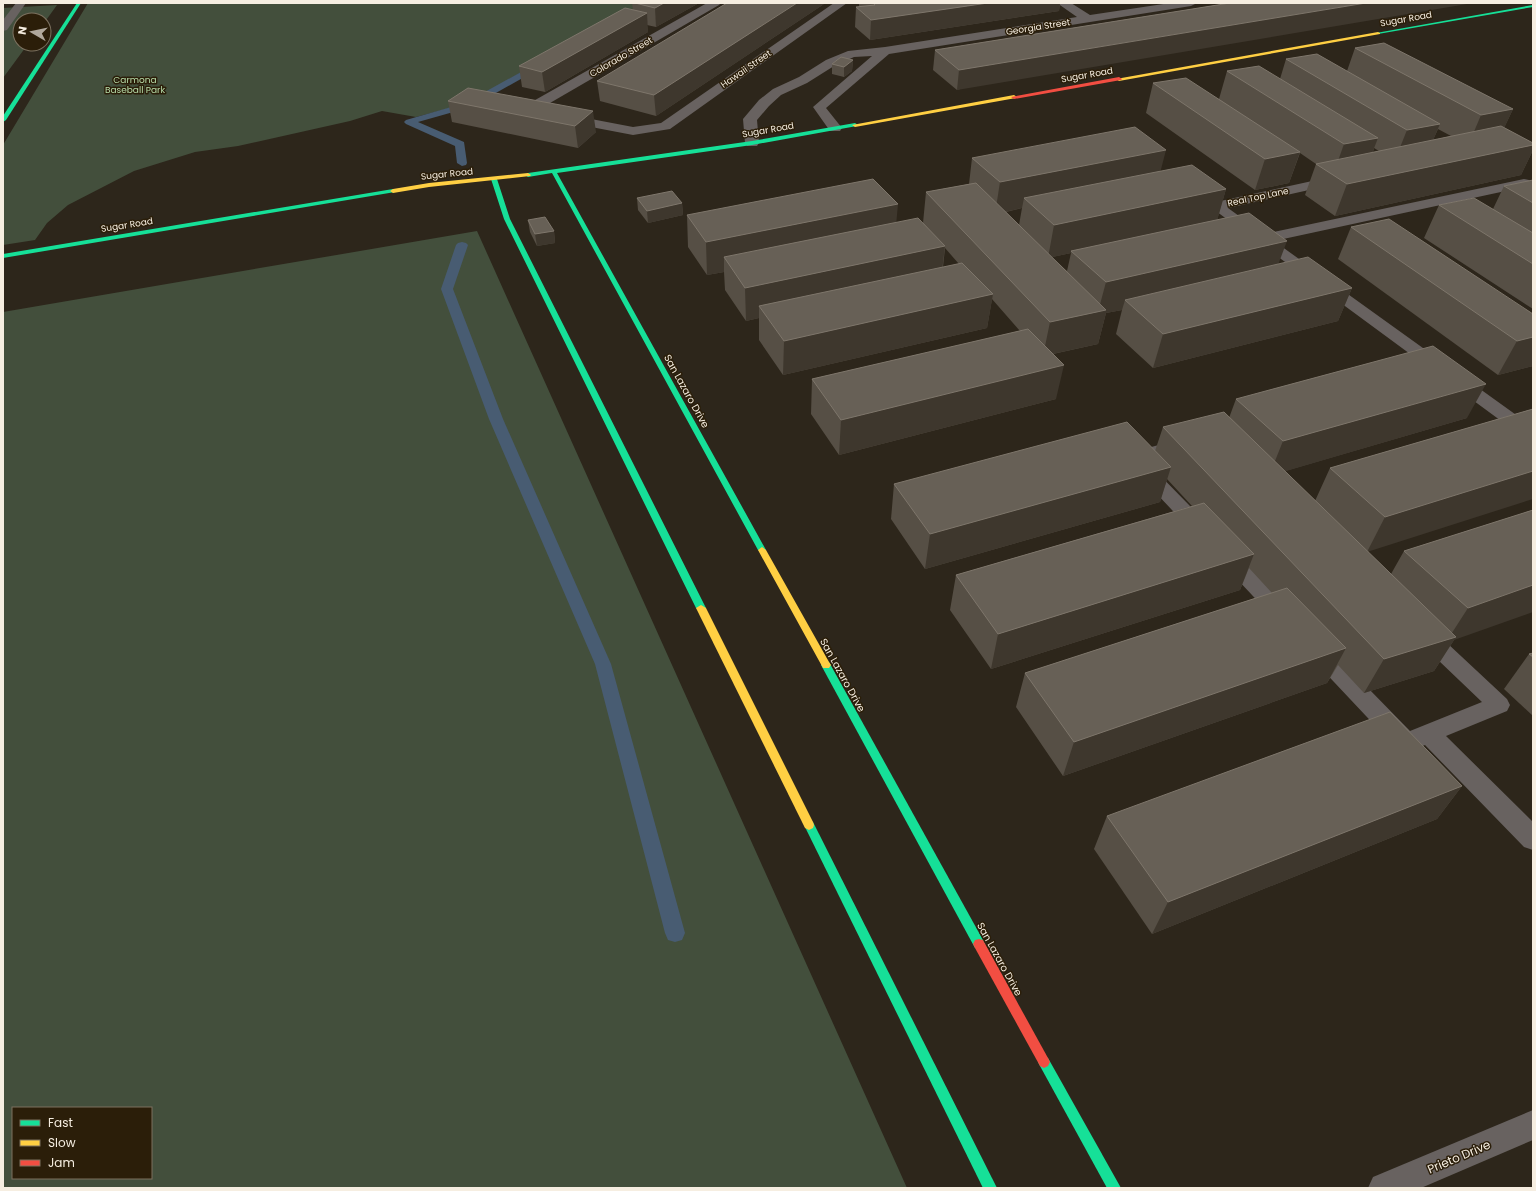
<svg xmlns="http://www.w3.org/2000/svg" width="1536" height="1191" viewBox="0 0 1536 1191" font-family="Poppins,sans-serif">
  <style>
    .green { fill: #434f3c; fill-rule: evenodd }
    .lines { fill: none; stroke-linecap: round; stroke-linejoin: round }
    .stream { fill: #485c72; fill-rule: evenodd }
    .lane { fill: #686260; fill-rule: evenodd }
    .street { fill: #686260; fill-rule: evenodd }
    .fast { fill: #16e098; fill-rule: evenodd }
    .slow { fill: #ffcf43; fill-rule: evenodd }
    .jam { fill: #f24e42; fill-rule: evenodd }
    .wall { fill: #564f45; fill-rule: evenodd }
    .shaded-wall { fill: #3e372d }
    .building { fill: #676056; stroke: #7e766b }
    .labels { text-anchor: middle; stroke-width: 3; stroke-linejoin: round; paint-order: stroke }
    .far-street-label { font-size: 9px; fill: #f6eee1; stroke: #2b1e09 }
    .far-park-label { font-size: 9px; fill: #b7ddaa; stroke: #2b1e09 }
    .street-label { font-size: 10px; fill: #f6eee1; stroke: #2b1e09 }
    .near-street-label { font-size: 12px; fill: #f6eee1; stroke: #2b1e09 }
  </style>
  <rect width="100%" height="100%" fill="#2d261b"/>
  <g class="green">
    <path d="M 88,3 L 645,3 L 465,104 L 416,117 L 382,111 L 350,121 L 238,146 L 195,152 L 134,171 L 68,205 L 47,223 L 35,240 L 3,245 L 3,145 Z"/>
    <path d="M 57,5 L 44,23 L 44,20 L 20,20 L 20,44 L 28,44 L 3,78 L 3,8 Z"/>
    <path d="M 477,231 L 907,1188 L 3,1188 L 3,312 ZM 13,1108 L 151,1108 L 151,1178 L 13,1178 Z"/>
  </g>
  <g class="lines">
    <g class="stream">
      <path d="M 539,62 L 542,63 L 543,65 L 542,67 L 471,107 L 418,122 L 464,142 L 467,163 L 466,165 L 462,166 L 457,163 L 455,146 L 406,124 L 404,122 L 406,120 L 465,103 Z"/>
      <path d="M 462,242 L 466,243 L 468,245 L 453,289 L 503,419 L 611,664 L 685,933 L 682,940 L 675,942 L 668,940 L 665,933 L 595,664 L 489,419 L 441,289 L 456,245 L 458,243 Z"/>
    </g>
    <g class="lane">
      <path d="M 16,3 L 26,3 L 7,30 L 3,31 L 3,20 Z"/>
      <path d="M 1335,176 L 1340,177 L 1342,180 L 1340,183 L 1228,208 L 1264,234 L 1524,179 L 1529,180 L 1531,183 L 1529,186 L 1524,187 L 1274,241 L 1533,427 L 1533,442 L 1527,440 L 1209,206 L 1211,203 L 1216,202 Z"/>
      <path d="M 1215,430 L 1221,432 L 1507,699 L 1510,705 L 1507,711 L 1446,736 L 1533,822 L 1533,850 L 1524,847 L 1425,745 L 1406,753 L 1398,750 L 1123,458 L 1125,454 ZM 1211,443 L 1482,702 L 1410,731 L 1145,460 Z"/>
      <path d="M 1533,1110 L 1533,1140 L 1421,1188 L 1368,1188 L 1373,1177 Z"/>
    </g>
    <g class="street">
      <path d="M 707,3 L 721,3 L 719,5 L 531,114 L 521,114 L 519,111 L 521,108 Z"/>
      <path d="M 834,3 L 847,3 L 670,129 L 633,135 L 565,122 L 560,121 L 558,118 L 560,115 L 565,114 L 633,127 L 661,123 Z"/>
      <path d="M 1057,3 L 1071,3 L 1090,15 L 1170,3 L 1197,3 L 1191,6 L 889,54 L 826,108 L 842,128 L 840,131 L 830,131 L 813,107 L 872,56 L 854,57 L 834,66 L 807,83 L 781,95 L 769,106 L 757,120 L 759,143 L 757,146 L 747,146 L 745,143 L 743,119 L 759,100 L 773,89 L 799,77 L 826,60 L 848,51 L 885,47 L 1077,17 Z"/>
    </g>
    <g class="fast">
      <path d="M 77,3 L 81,3 L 6,120 L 3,122 L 3,116 Z"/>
      <path d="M 1533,5 L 1533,7 L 1378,34 L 1376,33 Z"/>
      <path d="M 855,123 L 858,125 L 857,126 L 752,145 L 557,173 L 766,550 L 762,553 L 758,550 L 552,173 L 528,177 L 525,175 L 528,173 L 752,141 Z"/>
      <path d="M 492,178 L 497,179 L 510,219 L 706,608 L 704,610 L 701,611 L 696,608 L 504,219 L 491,179 Z"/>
      <path d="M 393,189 L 395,190 L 395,192 L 3,258 L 3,254 Z"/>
      <path d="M 826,661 L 829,662 L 983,940 L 985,944 L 983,948 L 979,949 L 975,948 L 821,665 L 823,662 Z"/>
      <path d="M 809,820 L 813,822 L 997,1188 L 983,1188 L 804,825 L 805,822 Z"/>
      <path d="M 1044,1056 L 1048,1058 L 1121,1188 L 1107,1188 L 1040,1066 L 1038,1062 L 1040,1058 Z"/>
    </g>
    <g class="slow">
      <path d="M 1378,32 L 1380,33 L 1380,34 L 1119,81 L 1116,79 Z"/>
      <path d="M 1014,95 L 1017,97 L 1016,98 L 855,127 L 852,125 Z"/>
      <path d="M 528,173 L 531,175 L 530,176 L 429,187 L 393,193 L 390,191 L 393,189 L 429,183 Z"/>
      <path d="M 762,547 L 766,550 L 829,662 L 831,665 L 829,668 L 823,668 L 758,550 Z"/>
      <path d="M 701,605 L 706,608 L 813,822 L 814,825 L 813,828 L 809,830 L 805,828 L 696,608 Z"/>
    </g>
    <g class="jam">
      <path d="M 1119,77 L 1122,79 L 1121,80 L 1014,99 L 1011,97 Z"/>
      <path d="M 979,939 L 983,940 L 1048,1058 L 1050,1062 L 1048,1066 L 1044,1068 L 1040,1066 L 975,948 L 973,944 L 975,940 Z"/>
    </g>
  </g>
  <g class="wall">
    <path d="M 632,3 L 699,3 L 656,27 L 647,25 L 648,32 L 545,92 L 522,87 L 519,66 L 633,10 Z"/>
    <path d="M 859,3 L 1060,3 L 1059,11 L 870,40 L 855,27 L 856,7 L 859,7 Z"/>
    <path d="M 1230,3 L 957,90 L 933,70 L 935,50 Z"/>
    <path d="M 824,4 L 656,116 L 600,101 L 597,81 Z"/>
    <path d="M 1355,48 L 1513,109 L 1504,128 L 1533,143 L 1533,150 L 1521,175 L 1335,216 L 1305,195 L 1316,164 L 1300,153 L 1289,183 L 1255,190 L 1146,113 L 1153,83 L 1219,99 L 1227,71 L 1280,79 L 1286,59 L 1347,71 ZM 1438,129 L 1451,136 L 1433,140 ZM 1374,148 L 1379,151 L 1373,152 Z"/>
    <path d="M 853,60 L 852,71 L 844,77 L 832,74 L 832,64 Z"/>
    <path d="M 468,88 L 596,132 L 578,148 L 452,122 L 448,101 Z"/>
    <path d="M 972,158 L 1160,171 L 1226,189 L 1217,220 L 1278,264 L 1352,288 L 1338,321 L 1153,368 L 1116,334 L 1122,310 L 1106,313 L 1098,344 L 1053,354 L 1056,399 L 839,455 L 811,414 L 812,379 L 1020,331 L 992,299 L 987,328 L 783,375 L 759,340 L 759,318 L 746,321 L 725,290 L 724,272 L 707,275 L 688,247 L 687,215 L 923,223 L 926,192 L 969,184 ZM 1022,208 L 1019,225 L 1006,212 ZM 945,248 L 959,264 L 943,267 ZM 1071,253 L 1067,271 L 1052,257 Z"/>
    <path d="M 1533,180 L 1533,309 L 1424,238 L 1439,205 L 1493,209 L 1504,186 Z"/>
    <path d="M 637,198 L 682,203 L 683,215 L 648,223 L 638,210 Z"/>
    <path d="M 528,220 L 554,231 L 555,243 L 537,246 L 530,232 Z"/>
    <path d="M 1351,227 L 1533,314 L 1533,366 L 1498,375 L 1338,259 Z"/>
    <path d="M 1236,399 L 1467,418 L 1285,471 L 1315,501 L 1330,468 L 1533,409 L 1368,552 L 1391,574 L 1404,551 L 1533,510 L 1454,640 L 1434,671 L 1364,693 L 1338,665 L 1327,683 L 1063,776 L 1016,707 L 1025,673 L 1272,593 L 1249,568 L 1240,590 L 991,669 L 950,610 L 956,575 L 1192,506 L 1167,479 L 1160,502 L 925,569 L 891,519 L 894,484 L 1155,451 L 1163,427 L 1229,418 Z"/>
    <path d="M 1533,653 L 1533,716 L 1504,689 L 1529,654 Z"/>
    <path d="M 1462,786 L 1437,819 L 1152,934 L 1094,849 L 1107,816 Z"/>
  </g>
  <g class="shaded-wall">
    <path d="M 664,3 L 699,3 L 656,27 L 655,8 Z"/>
    <path d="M 797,3 L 824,3 L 824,4 L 656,116 L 654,95 Z"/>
    <path d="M 988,3 L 1060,3 L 1059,11 L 870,40 L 871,20 Z"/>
    <path d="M 1366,3 L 1473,3 L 957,90 L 959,70 Z"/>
    <path d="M 647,13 L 648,32 L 545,92 L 542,72 Z"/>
    <path d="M 853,60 L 852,71 L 844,77 L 844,67 Z"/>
    <path d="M 1513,109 L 1499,139 L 1468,146 L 1481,115 Z"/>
    <path d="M 593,111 L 596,132 L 578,148 L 575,126 Z"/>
    <path d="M 1440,124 L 1427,154 L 1395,160 L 1407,130 Z"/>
    <path d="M 1378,138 L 1366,169 L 1333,175 L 1344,144 Z"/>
    <path d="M 1533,145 L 1533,150 L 1521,175 L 1335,216 L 1347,184 Z"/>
    <path d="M 1166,150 L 1158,181 L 1024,198 L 1022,208 L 995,214 L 1000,182 Z"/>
    <path d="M 1300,152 L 1289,183 L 1255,190 L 1265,159 Z"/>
    <path d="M 1226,189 L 1217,221 L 1071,251 L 1071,253 L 1048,258 L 1054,225 Z"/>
    <path d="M 682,203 L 683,215 L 648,223 L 647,211 Z"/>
    <path d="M 898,204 L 895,237 L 724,257 L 724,272 L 707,275 L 706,242 Z"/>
    <path d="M 554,231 L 555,243 L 537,246 L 535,234 Z"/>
    <path d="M 1287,241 L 1275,273 L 1125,300 L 1122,310 L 1106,313 L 1098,344 L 1043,356 L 1050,322 L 1098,312 L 1106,282 Z"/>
    <path d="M 945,246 L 941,279 L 759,306 L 759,318 L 746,321 L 745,288 Z"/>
    <path d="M 1352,288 L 1338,321 L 1153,368 L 1163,334 Z"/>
    <path d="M 993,294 L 987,328 L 783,375 L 784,341 Z"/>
    <path d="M 1533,337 L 1533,366 L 1498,375 L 1517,341 Z"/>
    <path d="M 1064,365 L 1056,399 L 839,455 L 841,420 Z"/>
    <path d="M 1486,384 L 1467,418 L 1269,476 L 1283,441 Z"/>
    <path d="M 1171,467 L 1160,502 L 925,569 L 930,534 Z"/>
    <path d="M 1533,471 L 1533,499 L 1367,552 L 1385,517 Z"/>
    <path d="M 1254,554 L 1240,590 L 991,669 L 998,634 Z"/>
    <path d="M 1533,585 L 1533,612 L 1454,640 L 1434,671 L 1364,693 L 1384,659 L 1448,639 L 1468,608 Z"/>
    <path d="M 1346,648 L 1327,683 L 1063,776 L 1074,742 Z"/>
    <path d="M 1462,786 L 1437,819 L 1152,934 L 1168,902 Z"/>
  </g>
  <g class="building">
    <path d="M 635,3 L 664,3 L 655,8 Z"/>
    <path d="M 727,3 L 797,3 L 654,95 L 597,81 Z"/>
    <path d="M 873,3 L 988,3 L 871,20 L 856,7 L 875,5 Z"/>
    <path d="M 1230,3 L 1366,3 L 959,70 L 935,50 Z"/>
    <path d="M 625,8 L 647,13 L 542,72 L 519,66 Z"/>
    <path d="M 1384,43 L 1513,109 L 1481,115 L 1355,48 Z"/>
    <path d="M 1317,54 L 1440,124 L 1407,130 L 1286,59 Z"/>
    <path d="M 841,57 L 853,60 L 844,67 L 832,64 Z"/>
    <path d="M 1259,66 L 1378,138 L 1344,144 L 1227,71 Z"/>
    <path d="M 1186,78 L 1300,152 L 1265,159 L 1153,83 Z"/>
    <path d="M 468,88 L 593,111 L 575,126 L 448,101 Z"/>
    <path d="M 1501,126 L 1533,143 L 1533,145 L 1347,184 L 1316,164 Z"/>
    <path d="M 1135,127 L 1166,150 L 1000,182 L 972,158 Z"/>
    <path d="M 1192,165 L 1226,189 L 1054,225 L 1024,198 Z"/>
    <path d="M 873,179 L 898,204 L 706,242 L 687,215 Z"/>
    <path d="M 1533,180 L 1533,203 L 1504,186 Z"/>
    <path d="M 976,183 L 1106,310 L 1050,322 L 926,192 Z"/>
    <path d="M 672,191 L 682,203 L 647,211 L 637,198 Z"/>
    <path d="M 1474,198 L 1533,233 L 1533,264 L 1439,205 Z"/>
    <path d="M 1249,213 L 1287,241 L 1106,282 L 1071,251 Z"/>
    <path d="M 545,217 L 554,231 L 535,234 L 528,220 Z"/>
    <path d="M 918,218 L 945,246 L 745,288 L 724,257 Z"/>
    <path d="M 1389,219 L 1533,314 L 1533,337 L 1517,341 L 1351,227 Z"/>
    <path d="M 1308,257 L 1352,288 L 1163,334 L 1125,300 Z"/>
    <path d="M 962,263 L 993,294 L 784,341 L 759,306 Z"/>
    <path d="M 1028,329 L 1064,365 L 841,420 L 812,379 Z"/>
    <path d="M 1433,346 L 1486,384 L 1283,441 L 1236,399 Z"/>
    <path d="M 1533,409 L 1533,471 L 1385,517 L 1330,468 Z"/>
    <path d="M 1224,412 L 1456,637 L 1384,659 L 1163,427 Z"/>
    <path d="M 1127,422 L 1171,467 L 930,534 L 894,484 Z"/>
    <path d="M 1204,503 L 1254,554 L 998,634 L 956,575 Z"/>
    <path d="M 1533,510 L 1533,585 L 1468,608 L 1404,551 Z"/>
    <path d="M 1287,588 L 1346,648 L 1074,742 L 1025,673 Z"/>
    <path d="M 1533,653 L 1533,657 L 1529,654 Z"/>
    <path d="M 1390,712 L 1462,786 L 1168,902 L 1107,816 Z"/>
  </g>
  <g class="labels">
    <g class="far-street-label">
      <text transform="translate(1406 19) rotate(-10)" y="3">Sugar Road</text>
      <text transform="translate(1038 27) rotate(-9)" y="3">Georgia Street</text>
      <text transform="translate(621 57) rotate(-30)" y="3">Colorado Street</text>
      <text transform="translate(746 69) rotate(-35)" y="3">Hawaii Street</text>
      <text transform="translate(1087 75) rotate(-10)" y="3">Sugar Road</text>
      <text transform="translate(768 130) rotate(-10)" y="3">Sugar Road</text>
      <text transform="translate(447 174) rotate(-6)" y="3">Sugar Road</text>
      <text transform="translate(1258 197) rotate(-12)" y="3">Real Top Lane</text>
      <text transform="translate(127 225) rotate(-9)" y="3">Sugar Road</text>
    </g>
    <g class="far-park-label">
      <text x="135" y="83">Carmona<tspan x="135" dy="10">Baseball Park</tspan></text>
    </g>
    <g class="street-label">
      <text transform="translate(687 391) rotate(61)" y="4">San Lazaro Drive</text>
      <text transform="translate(843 675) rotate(61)" y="4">San Lazaro Drive</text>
      <text transform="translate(1000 959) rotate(61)" y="4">San Lazaro Drive</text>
    </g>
    <g class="near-street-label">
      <text transform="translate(1459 1157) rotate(-23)" y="4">Prieto Drive</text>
    </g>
  </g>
  <rect width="1536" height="1191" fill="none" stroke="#f6eee1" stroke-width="8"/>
  <rect x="12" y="1107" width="140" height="72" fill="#2b1e09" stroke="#7c715f"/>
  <rect x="20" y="1120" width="20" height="6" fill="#16e098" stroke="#7c715f"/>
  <text x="48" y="1127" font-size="12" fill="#f6eee1">Fast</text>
  <rect x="20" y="1140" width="20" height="6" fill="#ffcf43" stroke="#7c715f"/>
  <text x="48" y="1147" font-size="12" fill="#f6eee1">Slow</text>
  <rect x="20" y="1160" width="20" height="6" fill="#f24e42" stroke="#7c715f"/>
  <text x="48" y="1167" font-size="12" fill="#f6eee1">Jam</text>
  <g transform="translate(32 32) rotate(279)"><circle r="19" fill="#2b1e09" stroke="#7c715f"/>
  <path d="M0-3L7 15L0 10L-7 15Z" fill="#b0a89c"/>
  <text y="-6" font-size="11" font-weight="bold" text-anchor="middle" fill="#f6eee1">N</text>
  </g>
</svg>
